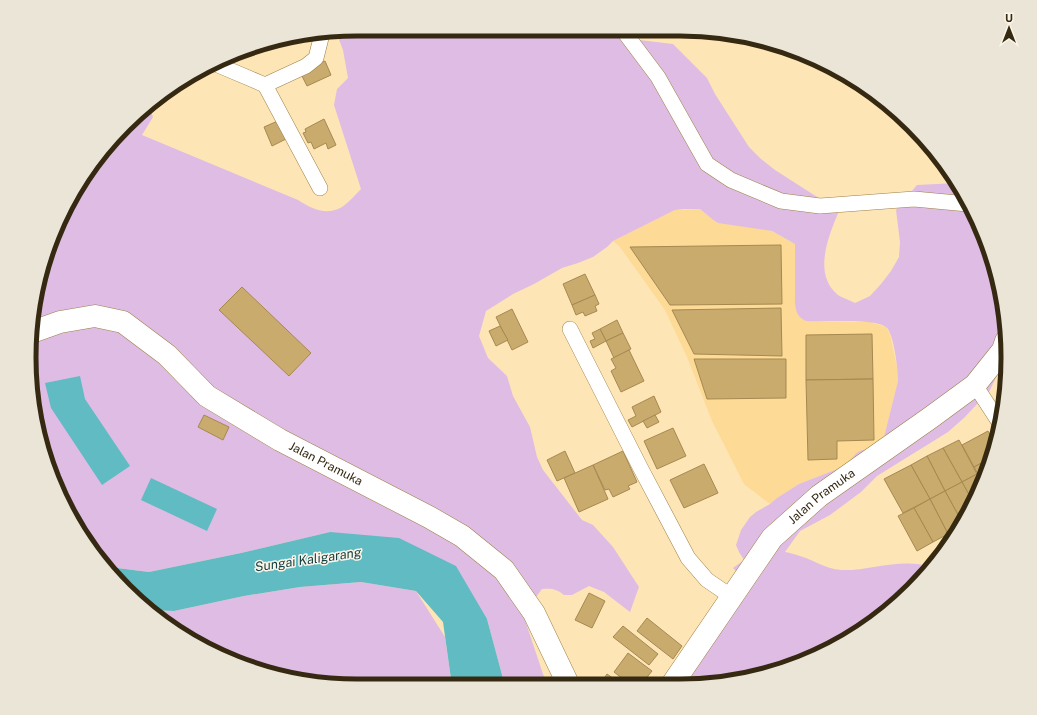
<svg xmlns="http://www.w3.org/2000/svg" width="1037" height="715" viewBox="0 0 1037 715" font-family="'Public Sans',sans-serif">
  <style>
    .built { fill: #fdda96 }
    .green { fill: #dfbce3 }
    .water { fill: #61bbc3 }
    .building { fill: #caab6e; stroke: #a5894f }
    .lines { fill: none; stroke-linecap: round; stroke-linejoin: round }
    .minor-casing { stroke: #9d8047; stroke-width: 16 }
    .secondary-casing { stroke: #9d8047; stroke-width: 23 }
    .minor { stroke: #fff; stroke-width: 15 }
    .secondary { stroke: #fff; stroke-width: 22 }
    .labels { text-anchor: middle; stroke-width: 3; stroke-linejoin: round; paint-order: stroke }
    .street-label { font-size: 12px; fill: #352911; stroke: #fbf5e9 }
    .water-label { font-size: 13px; font-style: italic; fill: #143f43; stroke: #fbf5e9 }
    .rim { fill: none; stroke: #352911; stroke-width: 5 }
  </style>
  <rect width="100%" height="100%" fill="#fee5b6"/>
  <path class="built" d="M 700,209 L 712,219 L 772,231 L 795,244 L 795,303 L 806,321 L 870,322 L 886,327 L 890,334 L 898,372 L 898,381 L 883,441 L 845,466 L 799,484 L 777,498 L 770,504 L 744,484 L 712,421 L 687,357 L 665,310 L 620,247 L 613,241 L 675,210 Z"/>
  <g class="green">
    <path d="M 358,29 L 609,29 L 614,37 L 673,44 L 707,78 L 715,94 L 749,147 L 761,159 L 775,170 L 839,211 C 829,235 812,274 838,295 C 842,298 850,300 855,303 L 870,296 L 881,284 L 891,271 L 899,257 L 900,242 L 896,210 L 917,185 L 957,183 L 983,232 L 1002,294 L 1008,353 L 990,390 L 965,417 L 948,432 L 877,476 L 861,492 L 830,515 L 800,531 L 785,552 C 790,553 795,554 800,556 C 814,560 826,569 841,570 C 870,571 902,557 931,567 L 912,590 L 825,652 L 743,680 L 683,686 L 751,587 L 733,568 L 744,560 L 739,552 L 736,545 L 741,530 L 750,517 L 756,512 L 770,504 L 777,498 L 799,484 L 845,466 C 850,462 853,455 858,452 C 868,447 875,450 883,441 L 898,381 C 898,371 894,333 886,327 C 874,318 823,322 806,321 C 798,317 796,313 795,303 L 795,244 L 772,231 L 718,223 L 712,219 L 700,209 L 684,209 L 675,210 L 613,241 L 607,247 L 593,257 L 578,263 L 562,268 L 534,284 L 513,294 L 486,311 L 479,336 L 488,358 L 507,376 L 513,396 L 530,427 L 537,457 L 543,470 L 582,520 L 593,525 L 613,547 L 639,587 L 630,612 L 604,592 L 589,586 L 572,595 L 564,595 C 557,589 551,588 542,589 L 523,614 L 547,686 L 505,686 L 487,619 L 330,532 L 241,553 L 149,572 L 109,567 L 63,503 L 35,421 L 32,315 L 54,232 L 110,141 L 149,107 L 153,117 L 142,135 L 298,200 C 312,209 326,216 342,207 C 349,202 355,195 361,189 L 334,105 L 337,89 L 348,78 L 343,50 L 336,32 Z"/>
    <path d="M 361,582 L 416,591 L 445,637 L 452,686 L 358,686 L 293,680 L 232,661 L 175,631 L 150,610 L 174,611 L 244,596 L 300,587 Z"/>
  </g>
  <g class="water">
    <path d="M 80,376 L 85,399 L 130,466 L 102,485 L 51,408 L 45,383 Z"/>
    <path d="M 151,478 L 217,509 L 207,531 L 141,500 Z"/>
    <path d="M 330,532 L 399,538 L 456,566 L 487,619 L 505,686 L 452,686 L 443,622 L 416,591 L 361,582 L 300,587 L 244,596 L 174,611 L 150,610 L 125,590 L 109,567 L 149,572 L 241,553 Z"/>
  </g>
  <g class="building">
    <path d="M 325,61 L 331,75 L 307,86 L 300,72 Z"/>
    <path d="M 324,119 L 336,145 L 328,149 L 326,143 L 314,149 L 311,142 L 308,143 L 303,133 L 306,132 L 305,129 Z"/>
    <path d="M 280,120 L 288,138 L 272,146 L 264,127 Z"/>
    <path d="M 781,245 L 782,304 L 670,305 L 630,247 Z"/>
    <path d="M 585,274 L 595,295 L 572,305 L 563,284 Z"/>
    <path d="M 242,287 L 311,353 L 289,376 L 219,310 Z"/>
    <path d="M 595,295 L 599,304 L 595,306 L 597,311 L 585,316 L 583,312 L 576,315 L 572,305 Z"/>
    <path d="M 781,308 L 782,356 L 694,354 L 672,310 Z"/>
    <path d="M 512,309 L 528,342 L 512,350 L 496,317 Z"/>
    <path d="M 617,320 L 623,333 L 606,341 L 600,329 Z"/>
    <path d="M 500,326 L 508,340 L 496,346 L 489,331 Z"/>
    <path d="M 600,329 L 606,341 L 593,348 L 590,341 L 595,339 L 592,333 Z"/>
    <path d="M 623,333 L 631,349 L 614,358 L 606,341 Z"/>
    <path d="M 872,334 L 873,379 L 806,380 L 806,335 Z"/>
    <path d="M 629,350 L 644,381 L 621,392 L 611,371 L 616,368 L 611,359 Z"/>
    <path d="M 694,359 L 786,359 L 786,398 L 707,399 Z"/>
    <path d="M 873,379 L 874,440 L 837,441 L 837,459 L 808,460 L 806,380 Z"/>
    <path d="M 654,396 L 661,412 L 632,427 L 628,420 L 636,416 L 632,407 Z"/>
    <path d="M 204,415 L 229,427 L 223,440 L 198,427 Z"/>
    <path d="M 655,415 L 659,422 L 647,428 L 643,421 Z"/>
    <path d="M 673,428 L 686,456 L 657,469 L 644,441 Z"/>
    <path d="M 988,431 L 995,444 L 991,458 L 974,467 L 962,445 Z"/>
    <path d="M 959,440 L 977,474 L 962,482 L 943,448 Z"/>
    <path d="M 943,448 L 962,482 L 945,491 L 927,456 Z"/>
    <path d="M 565,451 L 575,473 L 557,481 L 547,460 Z"/>
    <path d="M 623,451 L 637,482 L 628,486 L 630,489 L 613,497 L 609,489 L 605,490 L 593,465 Z"/>
    <path d="M 927,456 L 945,491 L 930,499 L 911,465 Z"/>
    <path d="M 991,458 L 983,483 L 983,484 L 974,467 Z"/>
    <path d="M 704,464 L 718,493 L 684,508 L 670,480 Z"/>
    <path d="M 593,465 L 608,499 L 579,512 L 564,478 Z"/>
    <path d="M 911,465 L 930,499 L 903,513 L 884,479 Z"/>
    <path d="M 977,474 L 983,484 L 973,502 L 962,482 Z"/>
    <path d="M 962,482 L 973,502 L 962,522 L 945,491 Z"/>
    <path d="M 945,491 L 962,522 L 959,529 L 948,534 L 930,499 Z"/>
    <path d="M 930,499 L 948,534 L 933,542 L 914,508 Z"/>
    <path d="M 914,508 L 933,542 L 917,551 L 898,516 Z"/>
    <path d="M 589,593 L 605,601 L 592,628 L 575,620 Z"/>
    <path d="M 647,618 L 682,646 L 673,659 L 637,631 Z"/>
    <path d="M 623,626 L 658,654 L 649,665 L 613,637 Z"/>
    <path d="M 628,653 L 652,671 L 640,686 L 632,686 L 614,672 Z"/>
    <path d="M 607,674 L 624,686 L 599,686 Z"/>
  </g>
  <g class="lines">
    <defs>
      <g id="minor">
        <path d="M 622,29 L 658,77 L 707,164 L 731,180 L 781,201 L 820,206 L 914,199 L 968,204"/>
        <path d="M 218,65 L 265,85 L 320,188"/>
        <path d="M 265,85 L 306,66 L 316,58 L 322,34"/>
        <path d="M 570,329 L 640,467 L 688,558 L 707,580 L 732,597"/>
        <path d="M 975,385 L 1001,425"/>
      </g>
      <g id="secondary">
        <path id="s1" d="M 32,332 L 60,322 L 95,316 L 123,322 L 167,355 L 207,396 L 280,440 L 429,517 L 462,536 L 504,570 L 534,613 L 569,686"/>
        <path id="s2" d="M 671,686 L 772,538 L 819,496 L 930,418 L 975,385 L 1003,350 L 1006,341"/>
      </g>
    </defs>
    <use href="#minor" class="minor-casing"/>
    <use href="#secondary" class="secondary-casing"/>
    <use href="#minor" class="minor"/>
    <use href="#secondary" class="secondary"/>
  </g>
  <g class="labels">
    <g class="street-label">
      <text dy="4" stroke="none"><textPath href="#s1" startOffset="343">Jalan Pramuka</textPath></text>
      <text dy="4" stroke="none"><textPath href="#s2" startOffset="244">Jalan Pramuka</textPath></text>
    </g>
    <g class="water-label">
      <text transform="translate(308 559) rotate(-8)" y="5">Sungai Kaligarang</text>
    </g>
  </g>
  <path d="M0 0H1037V715H0ZM357 36H680A321 321 0 0 1 1001 357V358A321 321 0 0 1 680 679H357A321 321 0 0 1 36 358V357A321 321 0 0 1 357 36Z" fill="#ebe5d8" fill-rule="evenodd"/>
  <path class="rim" d="M357 36H680A321 321 0 0 1 1001 357V358A321 321 0 0 1 680 679H357A321 321 0 0 1 36 358V357A321 321 0 0 1 357 36Z"/>
  <g transform="translate(1009 28)" stroke="#fbf5e9" stroke-width="3" paint-order="stroke">
  <path d="M0-3L7 15L0 10L-7 15Z" fill="#352911"/>
  <text y="-6" font-size="11" font-weight="bold" text-anchor="middle" fill="#352911">U</text>
  </g>
</svg>
